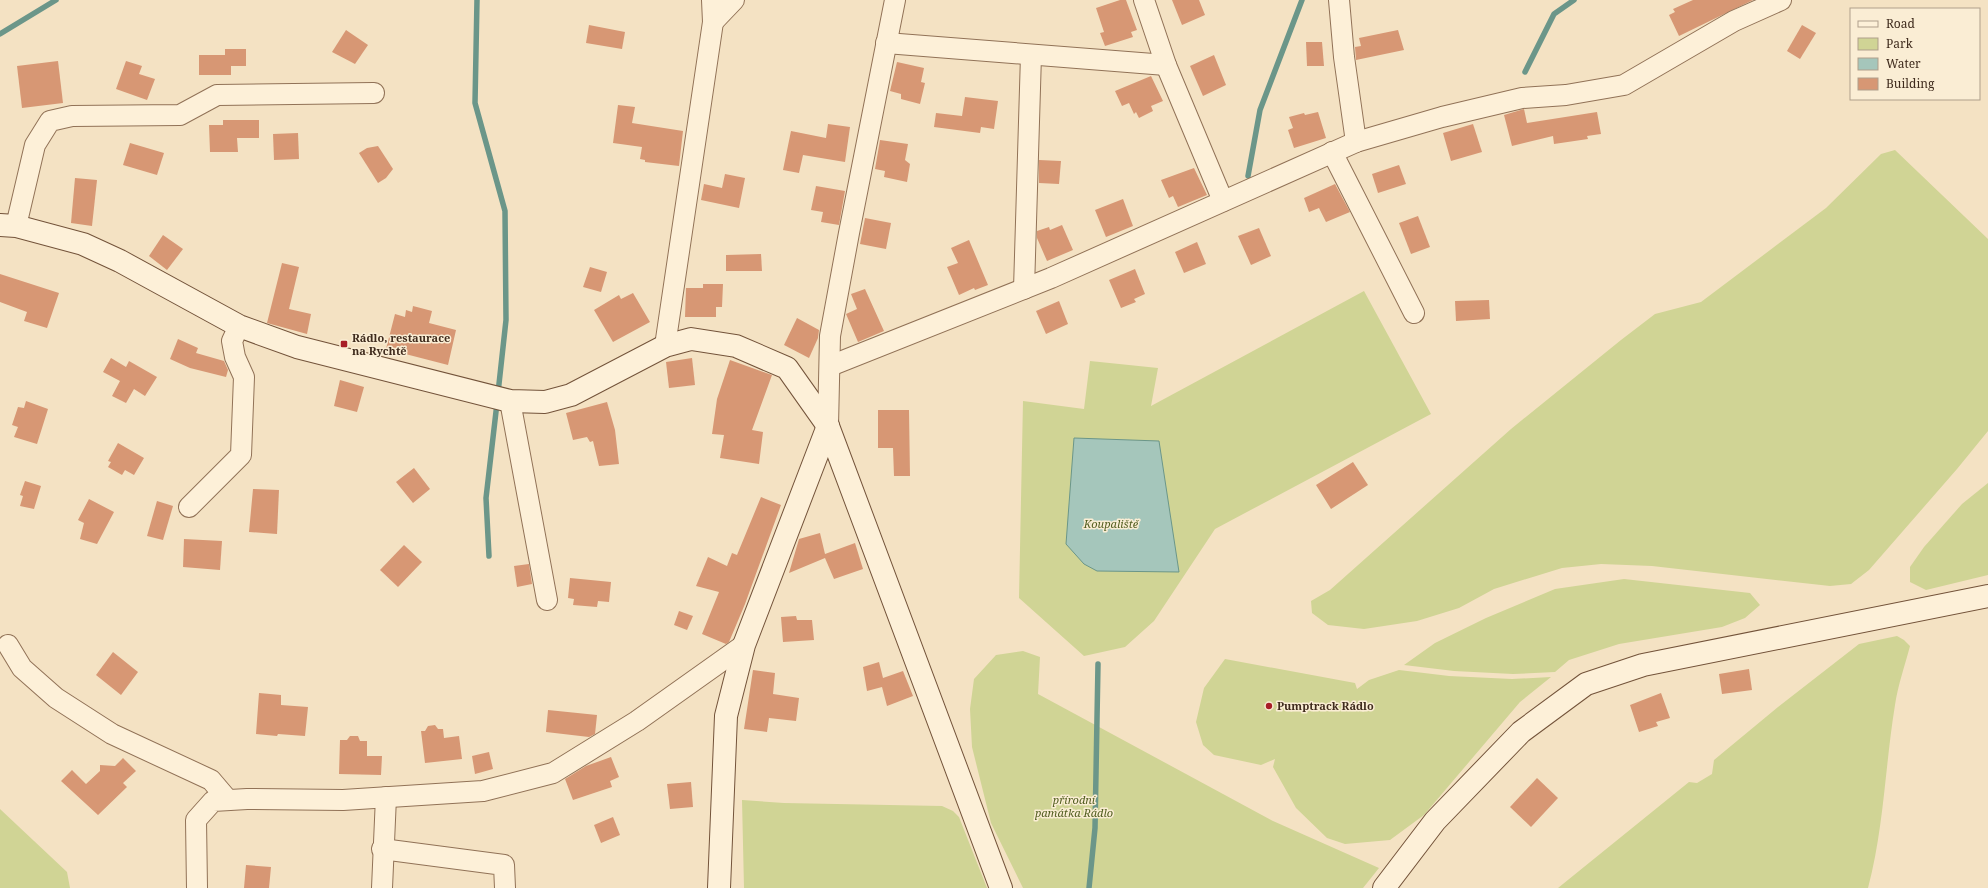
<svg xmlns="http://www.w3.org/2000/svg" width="1988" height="888" viewBox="0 0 1988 888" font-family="'Noto Serif',serif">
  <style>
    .green { fill: #d0d495 }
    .water { fill: #a5c6bb; stroke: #6b9689 }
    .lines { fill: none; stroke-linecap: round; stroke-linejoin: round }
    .stream { stroke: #6b9689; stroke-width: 5.5 }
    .building { fill: #d79774 }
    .street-casing { stroke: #917257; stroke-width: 22 }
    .secondary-casing { stroke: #73533a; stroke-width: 24 }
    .street { stroke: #fdf0d8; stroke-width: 20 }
    .secondary { stroke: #fdf0d8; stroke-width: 22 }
    .poi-dot { fill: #a81e27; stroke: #faedd4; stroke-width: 1.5 }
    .labels { text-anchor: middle; stroke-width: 3; stroke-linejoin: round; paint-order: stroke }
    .poi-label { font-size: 11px; font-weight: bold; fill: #3f2b1d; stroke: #faedd4; text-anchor: start }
    .park-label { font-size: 11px; font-style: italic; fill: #525e20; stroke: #faedd4 }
  </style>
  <rect width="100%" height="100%" fill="#f4e2c3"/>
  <g class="green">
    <path d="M 1895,150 L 1988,239 L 1988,431 L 1957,469 L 1869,570 L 1851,584 L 1830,586 L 1652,566 L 1601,564 L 1562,568 L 1494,589 L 1459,608 L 1417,621 L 1364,629 L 1328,625 L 1312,613 L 1311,601 L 1330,590 L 1511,429 L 1621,340 L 1655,314 L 1701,302 L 1826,208 L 1881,154 Z"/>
    <path d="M 1364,291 L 1431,414 L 1215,529 L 1154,621 L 1125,647 L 1084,656 L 1019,598 L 1023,401 L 1084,409 L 1090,361 L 1158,368 L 1151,406 Z"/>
    <path d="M 1988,483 L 1988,575 L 1926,590 L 1910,582 L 1910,567 L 1924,547 L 1962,504 Z"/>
    <path d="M 1624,579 L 1750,593 L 1760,605 L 1745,618 L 1722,627 L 1619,644 L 1569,660 L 1555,672 L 1513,674 L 1454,671 L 1404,665 L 1435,643 L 1486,618 L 1555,589 Z"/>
    <path d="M 1897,636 L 1904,640 L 1910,646 C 1905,665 1898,685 1895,705 C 1885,766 1884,828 1868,888 L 1558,888 L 1689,782 L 1697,783 L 1712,774 L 1714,760 L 1778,707 L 1859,644 Z"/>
    <path d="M 1023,651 L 1040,657 L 1038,694 L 1273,821 L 1379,868 L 1363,888 L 1023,888 L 991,823 L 972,747 L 970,709 L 974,679 L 996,655 Z"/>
    <path d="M 1225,659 L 1355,683 L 1357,689 L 1369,680 L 1399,670 L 1449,676 L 1512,679 L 1551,677 L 1520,702 L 1424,815 L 1390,840 L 1345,844 L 1327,838 L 1296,808 L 1273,767 L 1275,759 L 1261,765 L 1214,755 L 1203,745 L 1196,722 L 1204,688 Z"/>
    <path d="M 742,800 L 784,803 L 942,806 L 953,811 L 959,817 L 987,888 L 744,888 Z"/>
    <path d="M 0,809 L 67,872 L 70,888 L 0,888 Z"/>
  </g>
  <path class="water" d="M 1074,438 L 1159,441 L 1179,572 L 1097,571 L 1084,564 L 1066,544 Z"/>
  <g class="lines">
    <g class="stream">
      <path d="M 477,0 L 475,103 L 505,211 L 506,320 L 498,393"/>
      <path d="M 0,34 L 56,0"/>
      <path d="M 1525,72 L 1554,14 L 1574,0"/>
      <path d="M 1248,176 L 1260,110 L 1302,0"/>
      <path d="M 489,556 L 486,498 L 497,403"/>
      <path d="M 1089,888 L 1095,828 L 1098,664"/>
    </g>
  </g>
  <g class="building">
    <path d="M 1120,0 L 1126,0 L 1137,30 L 1131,32 L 1133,37 L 1105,46 L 1100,33 L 1104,32 L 1096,8 Z"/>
    <path d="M 1172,0 L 1199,0 L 1205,15 L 1182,25 Z"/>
    <path d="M 1693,0 L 1753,0 L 1679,36 L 1669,15 L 1675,12 L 1673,9 Z"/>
    <path d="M 589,25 L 625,32 L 622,49 L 586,43 Z"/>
    <path d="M 1802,25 L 1816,33 L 1800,59 L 1787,51 Z"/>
    <path d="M 346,30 L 368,45 L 355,64 L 332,52 Z"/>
    <path d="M 1398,30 L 1404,50 L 1356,60 L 1355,47 L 1361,46 L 1359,38 Z"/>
    <path d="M 1306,42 L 1322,42 L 1324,66 L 1307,66 Z"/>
    <path d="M 225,49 L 246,49 L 246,66 L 231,66 L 231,75 L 199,75 L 199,55 L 225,55 Z"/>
    <path d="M 1214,55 L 1226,85 L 1203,96 L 1190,66 Z"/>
    <path d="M 58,61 L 63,103 L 22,108 L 17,66 Z"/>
    <path d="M 126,61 L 142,66 L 139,74 L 155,79 L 147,100 L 116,89 Z"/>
    <path d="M 897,62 L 924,68 L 921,82 L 925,83 L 920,104 L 901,99 L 901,94 L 890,91 Z"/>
    <path d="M 1151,76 L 1163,101 L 1151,106 L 1153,111 L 1139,118 L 1136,112 L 1134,114 L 1129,103 L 1122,106 L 1115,91 Z"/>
    <path d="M 965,97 L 998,101 L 994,129 L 981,127 L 980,133 L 934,127 L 936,113 L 962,116 Z"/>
    <path d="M 618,105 L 635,107 L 632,123 L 683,131 L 679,166 L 645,162 L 645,160 L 640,159 L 642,147 L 613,143 Z"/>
    <path d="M 1524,109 L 1527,123 L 1597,112 L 1601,134 L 1587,136 L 1588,139 L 1554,144 L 1553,136 L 1512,146 L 1504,115 Z"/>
    <path d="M 1318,112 L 1326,138 L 1294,148 L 1288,130 L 1293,128 L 1289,117 L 1304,113 L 1305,115 Z"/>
    <path d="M 223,120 L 259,120 L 259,138 L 237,138 L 238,152 L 210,152 L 209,125 L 223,125 Z"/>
    <path d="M 828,124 L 850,127 L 845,162 L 803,155 L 799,173 L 783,170 L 791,131 L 826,138 Z"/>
    <path d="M 1473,124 L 1482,152 L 1451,161 L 1443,133 Z"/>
    <path d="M 298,133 L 299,159 L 274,160 L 273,134 Z"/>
    <path d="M 880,140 L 908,144 L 905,160 L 910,164 L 907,182 L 884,177 L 885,171 L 875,169 Z"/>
    <path d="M 130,143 L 164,153 L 157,175 L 123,165 Z"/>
    <path d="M 378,146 L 393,169 L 386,178 L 378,183 L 359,153 L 367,148 Z"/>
    <path d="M 1039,160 L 1061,161 L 1059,184 L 1039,183 Z"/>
    <path d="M 1399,165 L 1406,184 L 1378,193 L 1372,174 Z"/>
    <path d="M 1194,168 L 1207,195 L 1178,207 L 1173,196 L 1169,198 L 1161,180 Z"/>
    <path d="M 725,174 L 745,178 L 739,208 L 701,200 L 704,184 L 722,188 Z"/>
    <path d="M 75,178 L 97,180 L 92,226 L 71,223 Z"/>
    <path d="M 1335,184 L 1350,212 L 1326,222 L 1319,208 L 1309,212 L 1304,198 Z"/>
    <path d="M 816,186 L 845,191 L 839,225 L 821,222 L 823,212 L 811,210 Z"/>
    <path d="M 1123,199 L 1133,226 L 1106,237 L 1095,210 Z"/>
    <path d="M 1418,216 L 1430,247 L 1411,254 L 1399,223 Z"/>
    <path d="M 865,218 L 891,223 L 886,249 L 860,244 Z"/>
    <path d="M 1062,225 L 1073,250 L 1047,261 L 1037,238 L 1037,231 L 1049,227 L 1050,230 Z"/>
    <path d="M 1259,228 L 1271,256 L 1251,265 L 1238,236 Z"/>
    <path d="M 163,235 L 183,249 L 167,270 L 149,256 Z"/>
    <path d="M 969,240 L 988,285 L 975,290 L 974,288 L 959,295 L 947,267 L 958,263 L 951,248 Z"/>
    <path d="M 1197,242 L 1206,264 L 1184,273 L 1175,252 Z"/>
    <path d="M 761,254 L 762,271 L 726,271 L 726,255 Z"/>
    <path d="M 282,263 L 299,267 L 289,309 L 311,314 L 307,334 L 267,323 Z"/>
    <path d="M 590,267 L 607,272 L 601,292 L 583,287 Z"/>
    <path d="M 1135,269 L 1145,294 L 1134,299 L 1136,302 L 1121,308 L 1109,280 Z"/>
    <path d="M 0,274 L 59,293 L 47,328 L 24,321 L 27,312 L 0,302 Z"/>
    <path d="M 703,284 L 723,284 L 722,307 L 716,307 L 716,317 L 685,317 L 686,288 L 703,288 Z"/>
    <path d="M 865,289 L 884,331 L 858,342 L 846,314 L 857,309 L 851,294 Z"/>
    <path d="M 633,293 L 650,322 L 613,342 L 594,310 L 619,295 L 621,299 Z"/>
    <path d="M 1489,300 L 1490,319 L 1456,321 L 1455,301 Z"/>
    <path d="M 1059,301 L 1068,324 L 1046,334 L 1036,311 Z"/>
    <path d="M 413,306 L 432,311 L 429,323 L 456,330 L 448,365 L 386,349 L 395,314 L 405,317 L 406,310 L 412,312 Z"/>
    <path d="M 797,318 L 819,330 L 818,338 L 809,358 L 784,345 Z"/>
    <path d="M 178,339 L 198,348 L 196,353 L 224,361 L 228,370 L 226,377 L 190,368 L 170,359 Z"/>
    <path d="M 111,358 L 126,367 L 129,361 L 157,377 L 145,396 L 134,389 L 126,403 L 112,396 L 120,381 L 103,372 Z"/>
    <path d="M 692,358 L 695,385 L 669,388 L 666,362 Z"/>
    <path d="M 730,360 L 772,375 L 752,430 L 763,432 L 759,464 L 720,458 L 724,435 L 712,434 L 717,399 Z"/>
    <path d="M 340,380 L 364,387 L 357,412 L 334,406 Z"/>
    <path d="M 26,401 L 48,409 L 37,444 L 14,437 L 18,427 L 12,425 L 18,407 L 24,408 Z"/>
    <path d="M 607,402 L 615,430 L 619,464 L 599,466 L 593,441 L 590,442 L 587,437 L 573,440 L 566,413 Z"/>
    <path d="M 878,410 L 909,410 L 910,476 L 894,476 L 893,448 L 878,448 Z"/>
    <path d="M 118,443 L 144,458 L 134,475 L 125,470 L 122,475 L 108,467 L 111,462 L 108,461 Z"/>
    <path d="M 1353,462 L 1368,485 L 1331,509 L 1316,485 Z"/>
    <path d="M 414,468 L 430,489 L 413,503 L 396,482 Z"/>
    <path d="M 25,481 L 41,486 L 34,509 L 20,506 L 23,496 L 20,495 Z"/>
    <path d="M 253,489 L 279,490 L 277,534 L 249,532 Z"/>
    <path d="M 761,497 L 781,505 L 745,604 L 729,642 L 726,644 L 702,634 L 719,592 L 696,586 L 708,557 L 727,566 L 732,553 L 737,555 Z"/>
    <path d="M 89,499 L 114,512 L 97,544 L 80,539 L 84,523 L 78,520 Z"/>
    <path d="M 157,501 L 173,506 L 163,540 L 147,536 Z"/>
    <path d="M 820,533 L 825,554 L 855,543 L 863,569 L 834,579 L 825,558 L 789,573 L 799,539 Z"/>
    <path d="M 184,539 L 222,541 L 220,570 L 183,567 Z"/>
    <path d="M 404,545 L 422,562 L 398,587 L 380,570 Z"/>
    <path d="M 529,564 L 532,584 L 517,587 L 514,566 Z"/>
    <path d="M 570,578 L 611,582 L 609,602 L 598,601 L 597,607 L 573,605 L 574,599 L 568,598 Z"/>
    <path d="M 679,611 L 693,616 L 687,630 L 674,625 Z"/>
    <path d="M 796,616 L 797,620 L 812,620 L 814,640 L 783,642 L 781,617 Z"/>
    <path d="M 113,652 L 138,672 L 121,695 L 96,675 Z"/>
    <path d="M 879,662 L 883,678 L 903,671 L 913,696 L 887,706 L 882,687 L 867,691 L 863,667 Z"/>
    <path d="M 1749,669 L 1752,690 L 1722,694 L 1719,674 Z"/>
    <path d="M 753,670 L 775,673 L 773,694 L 799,698 L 796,721 L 769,718 L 767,732 L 744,729 Z"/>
    <path d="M 259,693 L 281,695 L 281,705 L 308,707 L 305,736 L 278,734 L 277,736 L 256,734 Z"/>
    <path d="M 1661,693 L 1670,718 L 1656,722 L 1658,726 L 1639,732 L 1630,705 Z"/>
    <path d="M 548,710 L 597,715 L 595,734 L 589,737 L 546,732 Z"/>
    <path d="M 435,725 L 438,729 L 443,729 L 444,738 L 459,736 L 462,759 L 425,763 L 421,731 L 425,731 L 428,726 Z"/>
    <path d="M 350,736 L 358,736 L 360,741 L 367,741 L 367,756 L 382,756 L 381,775 L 339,774 L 340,740 L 347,740 Z"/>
    <path d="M 489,752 L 493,769 L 475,774 L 472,756 Z"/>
    <path d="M 611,757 L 619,777 L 610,781 L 612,787 L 573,800 L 565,779 L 586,766 Z"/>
    <path d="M 123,758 L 136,771 L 123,783 L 127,787 L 98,815 L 61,781 L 72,770 L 86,784 L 100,771 L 100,765 L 115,766 Z"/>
    <path d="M 1537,778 L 1558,798 L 1531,827 L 1510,807 Z"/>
    <path d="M 691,782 L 693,807 L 670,809 L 667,784 Z"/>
    <path d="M 613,817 L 620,835 L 601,843 L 594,825 Z"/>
    <path d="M 246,865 L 271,867 L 269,888 L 244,888 Z"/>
  </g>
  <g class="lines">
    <defs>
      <g id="street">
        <path d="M 1144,0 L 1166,65 L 1223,201"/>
        <path d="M 1339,0 L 1344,57 L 1356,142"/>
        <path d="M 713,22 L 734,0"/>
        <path d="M 886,43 L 1166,65"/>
        <path d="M 1332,152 L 1414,313"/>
        <path d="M 16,226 L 35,145 L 50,121 L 72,116 L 180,115 L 217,95 L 374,93"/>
        <path d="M 1024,289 L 1031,55"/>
        <path d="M 665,346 L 713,22 L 712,0"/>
        <path d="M 830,366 L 1051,278 L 1356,142 L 1442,117 L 1522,98 L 1566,95 L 1624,85 L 1734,21 L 1781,0"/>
        <path d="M 510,401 L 547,600"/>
        <path d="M 828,426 L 830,336 L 849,233 L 895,0"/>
        <path d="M 189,507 L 241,455 L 244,377 L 235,357 L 232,341 L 239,326"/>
        <path d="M 8,645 L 22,668 L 56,698 L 112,734 L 211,780 L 228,800"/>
        <path d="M 382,849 L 504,865 L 505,888"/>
        <path d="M 197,888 L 196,820 L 213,801 L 247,799 L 343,800 L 483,791 L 553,773 L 637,721 L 744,645"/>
        <path d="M 382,888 L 386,797"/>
      </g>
      <g id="secondary">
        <path d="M 0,225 L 16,226 L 83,244 L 120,261 L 239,326 L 297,347 L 510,401 L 545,402 L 571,395 L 665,346 L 691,339 L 736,346 L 787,368 L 828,426 L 1001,888"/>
        <path d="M 719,888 L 726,716 L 744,645 L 828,426"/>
        <path d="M 1384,888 L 1435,821 L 1521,732 L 1586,684 L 1643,665 L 1988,596"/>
      </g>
    </defs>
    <use href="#street" class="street-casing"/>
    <use href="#secondary" class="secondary-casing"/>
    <use href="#street" class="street"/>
    <use href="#secondary" class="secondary"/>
  </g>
  <g class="poi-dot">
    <rect x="340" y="340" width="8" height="8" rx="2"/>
    <circle cx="1269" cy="706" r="4"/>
  </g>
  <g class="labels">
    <g class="poi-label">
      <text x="352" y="342">Rádlo, restaurace<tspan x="352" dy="13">na Rychtě</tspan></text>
      <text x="1277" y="710">Pumptrack Rádlo</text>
    </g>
    <g class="park-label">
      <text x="1111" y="528">Koupaliště</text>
      <text x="1074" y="804">přírodní<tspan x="1074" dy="13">památka Rádlo</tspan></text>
    </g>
  </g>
  <rect x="1850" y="8" width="130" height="92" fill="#faedd4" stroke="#af9f8b"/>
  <rect x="1858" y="21" width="20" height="6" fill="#fdf0d8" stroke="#af9f8b"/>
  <text x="1886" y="28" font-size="12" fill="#3f2b1d">Road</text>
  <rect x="1858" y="38" width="20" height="12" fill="#d0d495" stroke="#af9f8b"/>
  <text x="1886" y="48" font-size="12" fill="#3f2b1d">Park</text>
  <rect x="1858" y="58" width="20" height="12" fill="#a5c6bb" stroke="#af9f8b"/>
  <text x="1886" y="68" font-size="12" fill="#3f2b1d">Water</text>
  <rect x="1858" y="78" width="20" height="12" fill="#d79774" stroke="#af9f8b"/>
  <text x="1886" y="88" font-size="12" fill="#3f2b1d">Building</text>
</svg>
